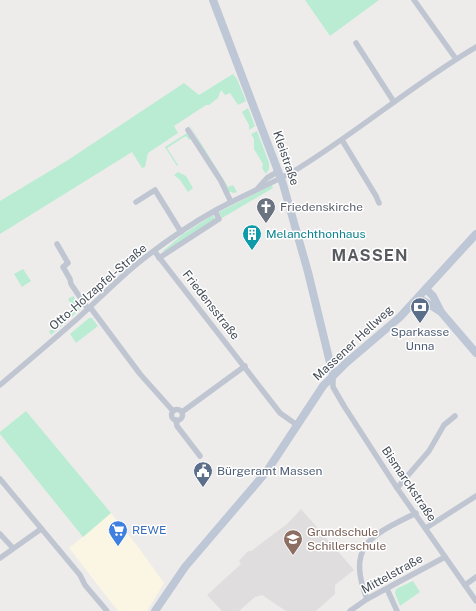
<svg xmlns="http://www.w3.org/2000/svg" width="476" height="611" viewBox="0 0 476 611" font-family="'Public Sans',sans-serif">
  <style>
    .commercial { fill: #fbf6e3 }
    .education { fill: #dfdddd }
    .green { fill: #b9ecd2 }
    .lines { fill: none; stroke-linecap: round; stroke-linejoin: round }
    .minor { stroke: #bfc6d1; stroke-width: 5.5 }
    .secondary { stroke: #bec7d5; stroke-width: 8 }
    .labels { text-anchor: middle; stroke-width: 3; stroke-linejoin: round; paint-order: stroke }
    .street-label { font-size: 12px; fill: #454d58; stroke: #fff }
    .worship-label { font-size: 12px; fill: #5b616d; stroke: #fff; text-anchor: start }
    .culture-label { font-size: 12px; fill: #0d838f; stroke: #fff; text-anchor: start }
    .service-label { font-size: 12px; fill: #4e5e75; stroke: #fff }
    .shop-label { font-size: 12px; fill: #366cbe; stroke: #fff; text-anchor: start }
    .education-label { font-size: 12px; fill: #785e54; stroke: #fff; text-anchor: start }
    .district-label { font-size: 16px; font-weight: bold; letter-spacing: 1px; fill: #585b60; stroke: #fff }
  </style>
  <rect width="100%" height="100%" fill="#eeeceb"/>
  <path class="commercial" d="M 111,513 L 139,548 L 164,583 L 147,611 L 118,611 L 69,548 Z"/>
  <path class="education" d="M 301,509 L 354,570 L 335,585 L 335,594 L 316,611 L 286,611 L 262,595 L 255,597 L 239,611 L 222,611 L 207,595 L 241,564 L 239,561 L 248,551 L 251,551 L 287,524 Z"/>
  <g class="green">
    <path d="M 305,0 L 379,0 L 330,36 Z"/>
    <path d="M 233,74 L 237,79 L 246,101 L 238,105 L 230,93 L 225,95 L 221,90 L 218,98 L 209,105 L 206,105 L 174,126 L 178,133 L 148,153 L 145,167 L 142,168 L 132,152 L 0,234 L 0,201 L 68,160 L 184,83 L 199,95 Z"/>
    <path d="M 248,108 L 255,126 L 249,130 L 249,125 L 242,112 Z"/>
    <path d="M 186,119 L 228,187 L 233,185 L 237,192 L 234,193 L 227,191 Z"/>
    <path d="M 257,131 L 269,163 L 269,169 L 266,174 L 262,168 L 263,164 L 254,149 L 254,139 L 251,134 Z"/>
    <path d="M 187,133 L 191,139 L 189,140 L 186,136 L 167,148 L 178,165 L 177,166 L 165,147 Z"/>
    <path d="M 178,172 L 186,176 L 193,188 L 188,192 L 180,180 L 174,175 Z"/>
    <path d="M 272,185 L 273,188 L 222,218 L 219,212 Z"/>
    <path d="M 213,215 L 215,219 L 164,252 L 163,251 L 182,235 Z"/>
    <path d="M 23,269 L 31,281 L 22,287 L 14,274 Z"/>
    <path d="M 73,296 L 81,306 L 80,309 L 51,335 L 49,331 L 59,326 L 58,323 L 72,315 L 71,313 L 75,310 L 68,299 Z"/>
    <path d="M 89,318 L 92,318 L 98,326 L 76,343 L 70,334 Z"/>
    <path d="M 26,411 L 111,513 L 83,537 L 0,434 L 0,432 Z"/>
    <path d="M 413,581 L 420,592 L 400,606 L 395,593 L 396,589 Z"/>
  </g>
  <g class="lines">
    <g class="minor">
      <path d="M 414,0 L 456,59"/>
      <path d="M 356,43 L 394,102"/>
      <path d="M 188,130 L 221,181 L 231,202"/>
      <path d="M 342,140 L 376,196 L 379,203"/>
      <path d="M 258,188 L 267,178 L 279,171"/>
      <path d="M 136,202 L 155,190 L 181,232"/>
      <path d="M 57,244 L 68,263 L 63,267 L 70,279 L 71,284 L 88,309"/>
      <path d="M 155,252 L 280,413 L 297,425"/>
      <path d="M 159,258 L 219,219 L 215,211"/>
      <path d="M 90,307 L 140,374 L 173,411"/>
      <path d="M 333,375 L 333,387 L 344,406 L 397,488 L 476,601"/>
      <path d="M 0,385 C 26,363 52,341 78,318 C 98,300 117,280 138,263 C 162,244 189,225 216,210 C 243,195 272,184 299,168 C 360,130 415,83 476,47"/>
      <circle cx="177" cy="415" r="5.5"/>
      <path d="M 182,412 L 245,366"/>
      <path d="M 176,420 L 177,426 L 200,456"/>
      <path d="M 0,479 L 80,575 L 85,585 L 107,611"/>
      <path d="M 397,488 L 429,451 L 444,425 L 455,416"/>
      <path d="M 426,528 L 476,496"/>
      <path d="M 0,534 L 13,548"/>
      <path d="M 0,558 L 41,529"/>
      <path d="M 465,585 L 476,577"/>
      <path d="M 387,589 L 397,611"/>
      <path d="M 367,599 C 345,544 373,535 416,513"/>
      <path d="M 350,611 L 367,599 L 445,557"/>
    </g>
    <g class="secondary">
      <path d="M 213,0 L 283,184 L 308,272 L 333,375"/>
      <path d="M 426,289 L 433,296 L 441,312 L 476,353"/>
      <path d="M 419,298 L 441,312"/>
      <path d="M 155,611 L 185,567 L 267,471 L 323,386 L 346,363 L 400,317 L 476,234"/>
    </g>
  </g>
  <defs>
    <symbol id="church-pin" viewBox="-11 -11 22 30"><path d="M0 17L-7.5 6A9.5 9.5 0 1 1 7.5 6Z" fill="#6b7280" stroke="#fff"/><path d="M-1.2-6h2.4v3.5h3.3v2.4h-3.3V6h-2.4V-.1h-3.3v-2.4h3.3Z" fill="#fff"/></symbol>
    <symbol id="building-pin" viewBox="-11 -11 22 30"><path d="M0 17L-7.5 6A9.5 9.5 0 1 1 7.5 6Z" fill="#0f9aa8" stroke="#fff"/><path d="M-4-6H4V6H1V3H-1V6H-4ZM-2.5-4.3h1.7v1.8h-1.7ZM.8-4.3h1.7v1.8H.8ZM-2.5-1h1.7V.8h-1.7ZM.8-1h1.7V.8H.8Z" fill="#fff"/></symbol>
    <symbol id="bank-pin" viewBox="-11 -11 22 30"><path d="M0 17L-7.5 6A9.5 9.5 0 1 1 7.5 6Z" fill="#5c6f8a" stroke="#fff"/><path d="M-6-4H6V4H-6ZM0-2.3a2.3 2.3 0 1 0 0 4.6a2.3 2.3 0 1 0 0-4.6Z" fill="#fff"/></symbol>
    <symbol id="civic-pin" viewBox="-11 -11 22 30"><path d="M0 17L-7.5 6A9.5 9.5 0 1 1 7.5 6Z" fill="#5c6f8a" stroke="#fff"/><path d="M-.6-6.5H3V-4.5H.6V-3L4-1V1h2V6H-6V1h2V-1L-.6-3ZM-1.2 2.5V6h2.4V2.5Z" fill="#fff"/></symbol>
    <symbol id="supermarket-pin" viewBox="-11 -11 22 30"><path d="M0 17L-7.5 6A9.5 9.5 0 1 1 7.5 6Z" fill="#3f7fe0" stroke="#fff"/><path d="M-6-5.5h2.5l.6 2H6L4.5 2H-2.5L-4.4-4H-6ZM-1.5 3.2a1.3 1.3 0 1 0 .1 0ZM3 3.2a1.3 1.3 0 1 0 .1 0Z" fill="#fff"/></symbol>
    <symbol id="school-pin" viewBox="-11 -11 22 30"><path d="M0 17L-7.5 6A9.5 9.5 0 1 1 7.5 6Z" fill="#8d6e63" stroke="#fff"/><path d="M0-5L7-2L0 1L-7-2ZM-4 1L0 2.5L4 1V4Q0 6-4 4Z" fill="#fff"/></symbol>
  </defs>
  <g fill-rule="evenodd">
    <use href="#church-pin" x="255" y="196" width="22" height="30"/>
    <use href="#building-pin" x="241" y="223" width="22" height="30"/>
    <use href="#bank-pin" x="409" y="296" width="22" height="30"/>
    <use href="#civic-pin" x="192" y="460" width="22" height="30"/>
    <use href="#supermarket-pin" x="107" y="519" width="22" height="30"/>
    <use href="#school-pin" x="282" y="528" width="22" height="30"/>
  </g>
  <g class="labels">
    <g class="street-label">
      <text transform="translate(286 158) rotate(71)" y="4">Kleistraße</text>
      <text transform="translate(98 287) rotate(-41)" y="4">Otto-Holzapfel-Straße</text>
      <text transform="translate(211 305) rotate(52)" y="4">Friedensstraße</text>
      <text transform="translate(353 343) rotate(-43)" y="4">Massener Hellweg</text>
      <text transform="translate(409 484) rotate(56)" y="4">Bismarckstraße</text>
      <text transform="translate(392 574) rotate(-29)" y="4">Mittelstraße</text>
    </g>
    <g class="worship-label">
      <text x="280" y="211">Friedenskirche</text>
    </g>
    <g class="culture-label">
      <text x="266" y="238">Melanchthonhaus</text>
    </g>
    <g class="service-label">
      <text x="420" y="336">Sparkasse<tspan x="420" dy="14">Unna</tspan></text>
      <text x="217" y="475" text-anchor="start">Bürgeramt Massen</text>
    </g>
    <g class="shop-label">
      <text x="132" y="534">REWE</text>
    </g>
    <g class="education-label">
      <text x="307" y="536">Grundschule<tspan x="307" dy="14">Schillerschule</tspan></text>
    </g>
    <g class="district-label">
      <text x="370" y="261">MASSEN</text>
    </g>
  </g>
</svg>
